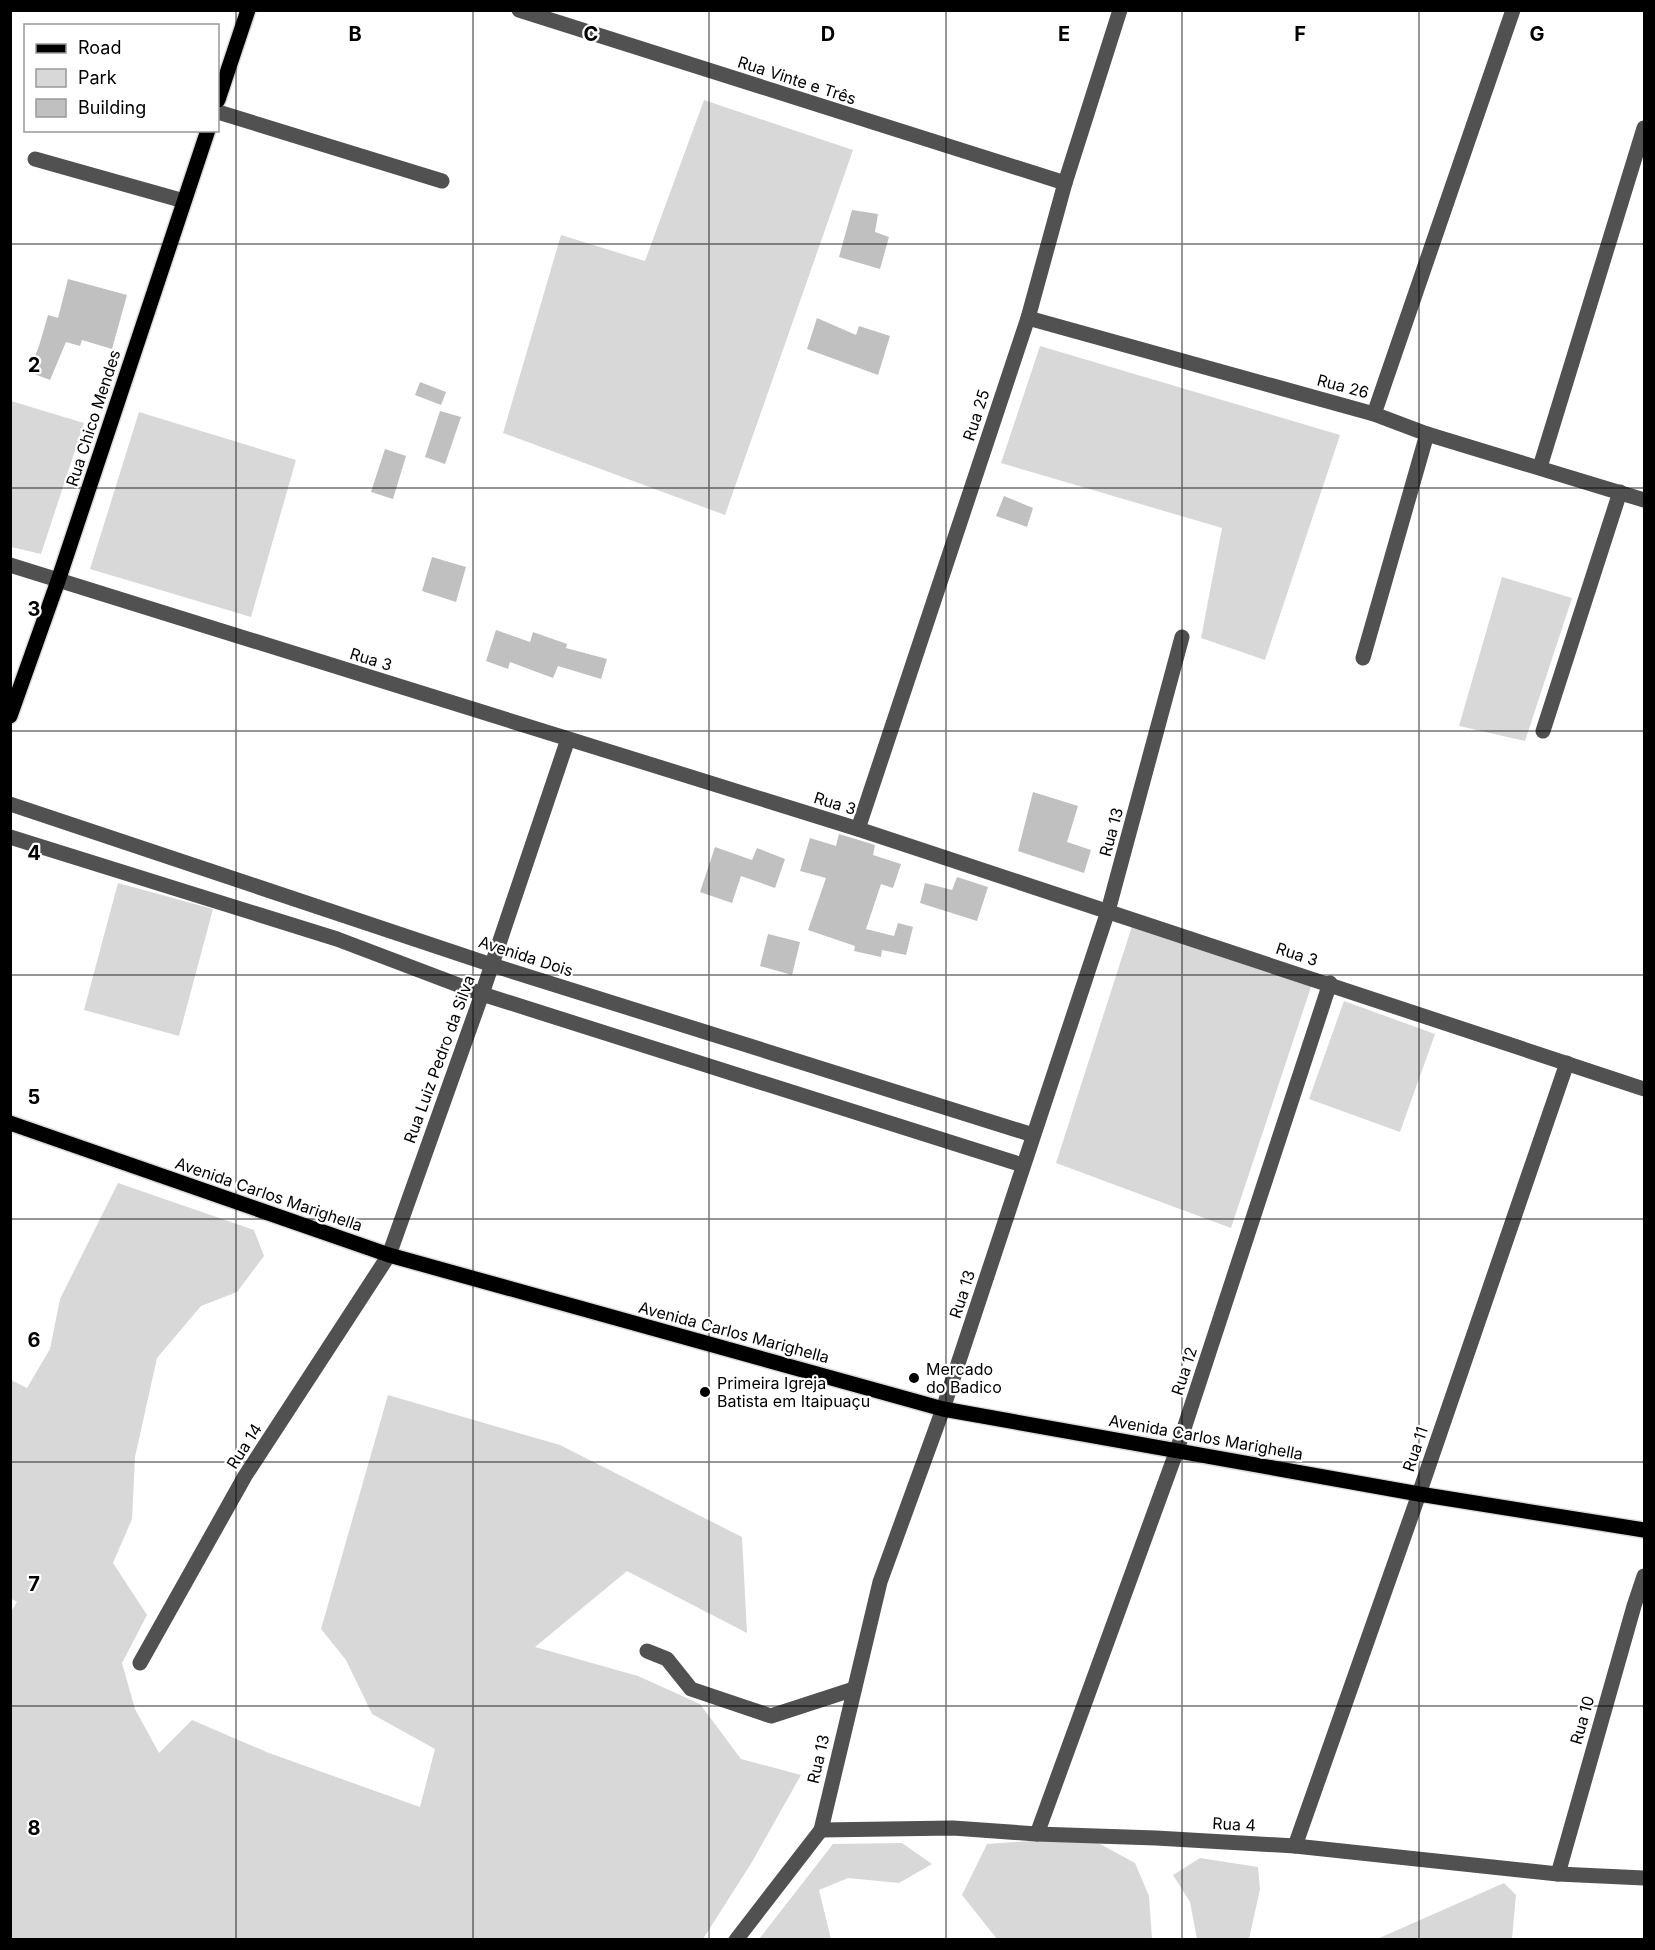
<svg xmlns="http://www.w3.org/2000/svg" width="1655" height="1950" viewBox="0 0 1655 1950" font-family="Inter,sans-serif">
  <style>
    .green { fill: #d8d8d8 }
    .building { fill: #c0c0c0 }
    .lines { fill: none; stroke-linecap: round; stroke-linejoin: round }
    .major-casing { stroke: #dbdbdb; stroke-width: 18 }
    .minor { stroke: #515151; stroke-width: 15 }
    .major { stroke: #000; stroke-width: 15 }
    .grid { fill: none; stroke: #000; stroke-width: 1.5; stroke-opacity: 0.55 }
    .poi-dot { fill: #000; stroke: #fff; stroke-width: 2 }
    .labels { text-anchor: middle; stroke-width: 4.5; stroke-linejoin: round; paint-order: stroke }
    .street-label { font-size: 16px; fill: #000; stroke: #fff }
    .poi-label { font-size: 16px; fill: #000; stroke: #fff; text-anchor: start }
    .grid-label { font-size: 20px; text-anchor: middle; font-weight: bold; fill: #000; stroke: #fff; stroke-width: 4.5; stroke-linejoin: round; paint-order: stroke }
  </style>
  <rect width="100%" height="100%" fill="#fff"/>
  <g class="green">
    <path d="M 704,100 L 853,150 L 725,515 L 503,433 L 561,235 L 645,261 Z"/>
    <path d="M 1040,346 L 1340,435 L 1265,660 L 1201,638 L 1222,528 L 1001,463 Z"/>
    <path d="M 11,401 L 84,423 L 41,554 L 11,547 Z"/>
    <path d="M 139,412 L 296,460 L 251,617 L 90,569 Z"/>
    <path d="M 1502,577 L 1572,598 L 1525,741 L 1459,726 Z"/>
    <path d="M 118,883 L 213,909 L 179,1036 L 84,1010 Z"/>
    <path d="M 1132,926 L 1312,984 L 1231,1228 L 1056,1163 Z"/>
    <path d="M 1344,1001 L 1435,1034 L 1400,1132 L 1309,1099 Z"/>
    <path d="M 118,1183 L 254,1230 L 264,1256 L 237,1292 L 201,1306 L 157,1358 L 135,1457 L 132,1519 L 113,1563 L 147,1615 L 122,1663 L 135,1709 L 159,1753 L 192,1720 L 269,1753 L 420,1807 L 435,1749 L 372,1714 L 346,1660 L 321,1629 L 388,1395 L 560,1445 L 742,1537 L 747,1633 L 627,1571 L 535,1647 L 638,1676 L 700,1704 L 741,1759 L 801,1775 L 752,1862 L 703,1939 L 11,1939 L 10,1613 L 17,1602 L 10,1598 L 11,1380 L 27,1388 L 50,1349 L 60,1299 Z"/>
    <path d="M 1087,1837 L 1135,1863 L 1149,1896 L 1152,1939 L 997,1939 L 962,1895 L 987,1844 Z"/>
    <path d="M 902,1843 L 932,1864 L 899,1883 L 848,1878 L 819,1890 L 831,1939 L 759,1939 L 833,1844 Z"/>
    <path d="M 1200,1858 L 1258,1867 L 1260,1889 L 1249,1939 L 1197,1939 L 1190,1902 L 1173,1875 Z"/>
    <path d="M 1504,1883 L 1516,1895 L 1512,1939 L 1377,1939 Z"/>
  </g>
  <g class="building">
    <path d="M 852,210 L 878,214 L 875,232 L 889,237 L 880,269 L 839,257 Z"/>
    <path d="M 68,279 L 127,295 L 112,349 L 82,340 L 80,346 L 66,342 L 50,380 L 29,372 L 39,346 L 48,315 L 58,318 Z"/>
    <path d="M 817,318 L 856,335 L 859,326 L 890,336 L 878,375 L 807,349 Z"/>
    <path d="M 420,382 L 446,392 L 441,405 L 415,395 Z"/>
    <path d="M 440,411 L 461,417 L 445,464 L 425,457 Z"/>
    <path d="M 385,449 L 406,456 L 393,499 L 371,492 Z"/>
    <path d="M 1004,496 L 1033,508 L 1027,527 L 996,516 Z"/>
    <path d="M 432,557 L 466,567 L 456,602 L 422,591 Z"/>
    <path d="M 496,630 L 530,642 L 533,632 L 567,644 L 566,648 L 607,659 L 601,679 L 558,666 L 553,678 L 510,662 L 508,669 L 486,661 Z"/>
    <path d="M 1033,792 L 1078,806 L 1067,842 L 1091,850 L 1084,873 L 1018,851 Z"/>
    <path d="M 839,834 L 875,845 L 873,855 L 901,864 L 893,888 L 881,884 L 866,929 L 894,936 L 898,923 L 913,927 L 906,955 L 882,950 L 881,957 L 854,951 L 855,946 L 808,930 L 826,878 L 800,871 L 810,838 L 836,846 Z"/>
    <path d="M 715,847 L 752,860 L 757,848 L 785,859 L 775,888 L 741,876 L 732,903 L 700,892 Z"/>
    <path d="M 957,877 L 988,887 L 977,921 L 920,903 L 925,883 L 952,890 Z"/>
    <path d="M 768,934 L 800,942 L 792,975 L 760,966 Z"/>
  </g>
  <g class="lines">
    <defs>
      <g id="major">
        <path d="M 218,100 L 248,10"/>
        <path d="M 10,716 L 58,581 L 208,130"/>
        <path d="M 10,1123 L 389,1255 L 943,1409 L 1419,1494 L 1644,1530"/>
      </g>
    </defs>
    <use href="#major" class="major-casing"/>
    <g class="minor">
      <path d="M 519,10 L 1065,183"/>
      <path d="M 218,112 L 442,181"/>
      <path d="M 35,159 L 184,201"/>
      <path d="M 1028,318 L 1374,414 L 1427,434 L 1644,500"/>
      <path d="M 1374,414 L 1513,10"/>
      <path d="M 1540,467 L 1644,128"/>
      <path d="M 10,565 L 858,829 L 1644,1089"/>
      <path d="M 1363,658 L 1427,434"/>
      <path d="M 1543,731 L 1620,492"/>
      <path d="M 10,804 L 492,965 L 1033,1135"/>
      <path d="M 858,829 L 1028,318 L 1065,183 L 1120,10"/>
      <path d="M 10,837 L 337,939 L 482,994 L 1022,1165"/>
      <path d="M 647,1651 L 667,1659 L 691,1689 L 771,1716 L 854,1689"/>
      <path d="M 140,1663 L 245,1476 L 389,1255 L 482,994 L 568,739"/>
      <path d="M 821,1830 L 953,1828 L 1037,1834 L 1156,1838 L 1295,1846 L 1558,1874 L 1644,1878"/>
      <path d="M 1037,1834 L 1177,1450 L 1330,983"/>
      <path d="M 1295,1846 L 1419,1494 L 1567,1063"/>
      <path d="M 1558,1874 L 1634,1606 L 1644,1576"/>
      <path d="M 736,1940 L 821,1830 L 880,1582 L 943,1409 L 1108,911 L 1182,637"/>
    </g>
    <use href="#major" class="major"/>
  </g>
  <path class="grid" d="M 236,10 L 236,1940M 473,10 L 473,1940M 709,10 L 709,1940M 946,10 L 946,1940M 1182,10 L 1182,1940M 1419,10 L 1419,1940M 10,244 L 1644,244M 10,488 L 1644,488M 10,731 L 1644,731M 10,975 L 1644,975M 10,1219 L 1644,1219M 10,1462 L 1644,1462M 10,1706 L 1644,1706"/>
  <g class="poi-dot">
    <circle cx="914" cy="1378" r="6"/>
    <circle cx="705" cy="1392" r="6"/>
  </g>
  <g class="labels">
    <g class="street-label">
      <text transform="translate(797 80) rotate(18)" y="6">Rua Vinte e Três</text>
      <text transform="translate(1343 386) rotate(15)" y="6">Rua 26</text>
      <text transform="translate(976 415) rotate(-72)" y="6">Rua 25</text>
      <text transform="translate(93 418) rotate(-72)" y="6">Rua Chico Mendes</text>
      <text transform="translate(371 659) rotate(17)" y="6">Rua 3</text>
      <text transform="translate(835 803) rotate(17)" y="6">Rua 3</text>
      <text transform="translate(1111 832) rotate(-75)" y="6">Rua 13</text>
      <text transform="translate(1297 954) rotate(18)" y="6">Rua 3</text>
      <text transform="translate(526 956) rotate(18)" y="6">Avenida Dois</text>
      <text transform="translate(439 1059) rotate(-70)" y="6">Rua Luiz Pedro da Silva</text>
      <text transform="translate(269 1194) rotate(19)" y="6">Avenida Carlos Marighella</text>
      <text transform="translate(962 1294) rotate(-72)" y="6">Rua 13</text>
      <text transform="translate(734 1332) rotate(15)" y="6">Avenida Carlos Marighella</text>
      <text transform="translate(1184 1371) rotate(-72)" y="6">Rua 12</text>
      <text transform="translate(1206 1437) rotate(10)" y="6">Avenida Carlos Marighella</text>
      <text transform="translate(244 1446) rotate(-57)" y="6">Rua 14</text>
      <text transform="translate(1415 1449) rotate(-71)" y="6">Rua 11</text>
      <text transform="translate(1582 1720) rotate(-74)" y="6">Rua 10</text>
      <text transform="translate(818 1759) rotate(-77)" y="6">Rua 13</text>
      <text transform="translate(1234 1824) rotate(3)" y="6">Rua 4</text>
    </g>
    <g class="poi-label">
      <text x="926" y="1375">Mercado<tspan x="926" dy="18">do Badico</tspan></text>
      <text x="717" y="1389">Primeira Igreja<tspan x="717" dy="18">Batista em Itaipuaçu</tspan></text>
    </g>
  </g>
  <g class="grid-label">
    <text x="355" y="41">B</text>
    <text x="591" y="41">C</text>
    <text x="828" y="41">D</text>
    <text x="1064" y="41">E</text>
    <text x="1300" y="41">F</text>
    <text x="1537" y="41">G</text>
    <text x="34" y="372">2</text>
    <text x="34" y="616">3</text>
    <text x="34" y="860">4</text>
    <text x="34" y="1104">5</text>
    <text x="34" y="1347">6</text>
    <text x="34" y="1591">7</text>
    <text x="34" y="1835">8</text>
  </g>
  <rect width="1655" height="1950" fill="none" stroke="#000000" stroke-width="24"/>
  <rect x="24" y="24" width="195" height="108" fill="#ffffff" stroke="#999999" stroke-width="1.5"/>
  <rect x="36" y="44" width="30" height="9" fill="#000000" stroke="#999999" stroke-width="1.5"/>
  <text x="78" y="54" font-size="18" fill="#000000">Road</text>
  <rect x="36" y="69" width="30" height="18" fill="#d8d8d8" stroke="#999999" stroke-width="1.5"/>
  <text x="78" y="84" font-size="18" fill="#000000">Park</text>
  <rect x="36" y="99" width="30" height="18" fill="#c0c0c0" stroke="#999999" stroke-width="1.5"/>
  <text x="78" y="114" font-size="18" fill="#000000">Building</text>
</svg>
